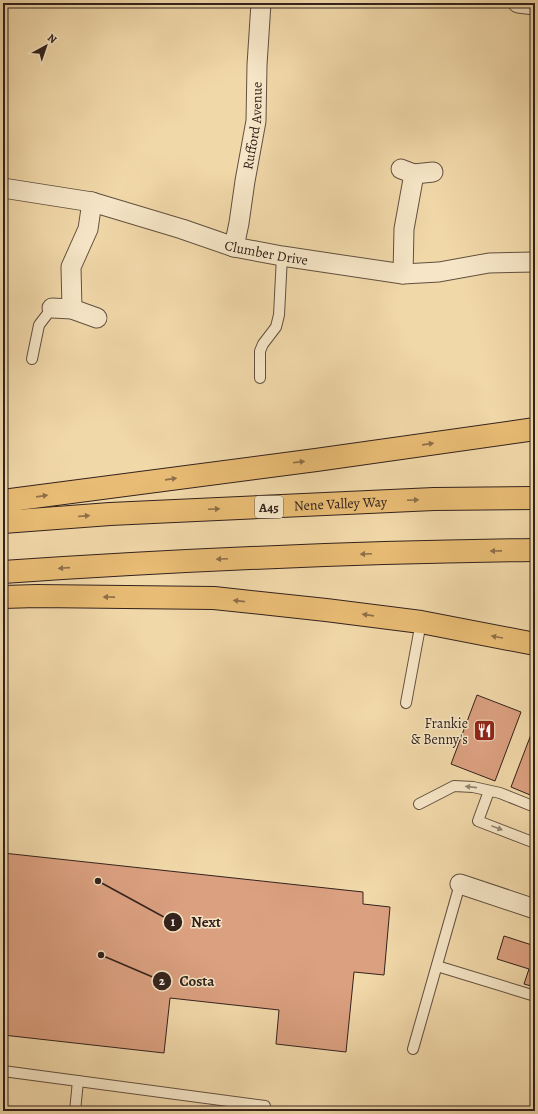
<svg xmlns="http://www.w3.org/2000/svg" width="538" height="1114" viewBox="0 0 538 1114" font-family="Alegreya,serif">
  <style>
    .building { fill: #dba080; stroke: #33221c }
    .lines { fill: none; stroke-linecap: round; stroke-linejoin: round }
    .lane-casing { stroke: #62503f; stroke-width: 12 }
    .street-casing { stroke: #62503f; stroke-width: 21 }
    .highway-casing { stroke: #33221c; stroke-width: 24 }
    .lane { stroke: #f6e6c7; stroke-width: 10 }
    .street { stroke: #f6e6c7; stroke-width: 19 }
    .highway { stroke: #e8bc74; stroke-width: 22 }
    .oneway { fill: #8e6f48 }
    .oneway2 { fill: #948472 }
    .labels { text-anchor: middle; stroke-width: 3; stroke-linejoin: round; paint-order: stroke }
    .shield { fill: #f6e6c7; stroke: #6e5d4f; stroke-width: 1 }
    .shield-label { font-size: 13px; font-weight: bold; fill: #33221c }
    .street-label { font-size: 14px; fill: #33221c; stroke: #f6e6c7 }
    .poi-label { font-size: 14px; fill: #33221c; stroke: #f6e6c7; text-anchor: end }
    .leader { fill: none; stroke: #33221c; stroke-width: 1.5 }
    .callout-dot { fill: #33221c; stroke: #f6e6c7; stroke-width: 1.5 }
    .mark-label { font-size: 12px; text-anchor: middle; font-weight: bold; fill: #fff }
    .callout-label { font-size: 15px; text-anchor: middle; font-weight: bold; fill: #33221c; stroke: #f6e6c7; stroke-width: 3; stroke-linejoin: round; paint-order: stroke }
  </style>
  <rect width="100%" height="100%" fill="#f1d8a9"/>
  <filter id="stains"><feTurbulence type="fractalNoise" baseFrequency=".005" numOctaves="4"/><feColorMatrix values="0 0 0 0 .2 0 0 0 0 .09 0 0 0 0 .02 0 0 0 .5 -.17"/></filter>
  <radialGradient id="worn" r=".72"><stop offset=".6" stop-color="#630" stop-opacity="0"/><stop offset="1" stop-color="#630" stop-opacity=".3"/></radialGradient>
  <g class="building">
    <path d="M 477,695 L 521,712 L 495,781 L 451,764 Z"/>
    <path d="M 535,724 L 535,797 L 511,787 Z"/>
    <path d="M 3,853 L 363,892 L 363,904 L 390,907 L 384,975 L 354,972 L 346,1052 L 276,1044 L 279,1010 L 170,998 L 164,1053 L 3,1035 Z"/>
    <path d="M 504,936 L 535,946 L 535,987 L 524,984 L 529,969 L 497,959 Z"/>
  </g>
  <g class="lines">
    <defs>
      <g id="lane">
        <path d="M 32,359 L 39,325 L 52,308"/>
        <path d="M 260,378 L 260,351 L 263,344 L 276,327 L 279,315 L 282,256"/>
        <path d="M 406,703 L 421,622"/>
        <path d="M 489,791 L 478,821 L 535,843"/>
        <path d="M 419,804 L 454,786 L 473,787 L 500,793 L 535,807"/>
        <path d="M 437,966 L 535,996"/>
        <path d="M 413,1049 L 460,884"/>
        <path d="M 3,1071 L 265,1106"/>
        <path d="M 75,1111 L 78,1081"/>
      </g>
      <g id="street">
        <path d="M 518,3 L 535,5"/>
        <path d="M 401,169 L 414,174 L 433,172"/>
        <path id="s1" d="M 3,188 L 92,202 L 182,229 L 234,247 L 282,256 L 403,274 L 439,272 L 489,263 L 535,262"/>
        <path id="s2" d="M 234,247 L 239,223 L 245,181 L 256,121 L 257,65 L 261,3"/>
        <path d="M 403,274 L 404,229 L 414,174"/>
        <path d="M 52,308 L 72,309 L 97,318"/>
        <path d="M 72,309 L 71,267 L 88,229 L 92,202"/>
        <path d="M 460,884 L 535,909"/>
      </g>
      <g id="highway">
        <path d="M 3,501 L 316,460 L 535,429"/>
        <path id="s3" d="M 3,522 L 110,514 L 434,499 L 535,498"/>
        <path d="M 3,572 C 180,560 357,552 535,550"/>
        <path d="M 3,597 L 37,596 L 214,598 L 326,610 L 421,622 L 535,644"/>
      </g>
    </defs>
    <use href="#lane" class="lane-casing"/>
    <use href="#street" class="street-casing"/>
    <use href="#highway" class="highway-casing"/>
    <use href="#lane" class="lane"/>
    <use href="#street" class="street"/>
    <use href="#highway" class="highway"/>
  </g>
  <defs><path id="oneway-solid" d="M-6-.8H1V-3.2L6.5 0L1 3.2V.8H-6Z"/></defs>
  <g class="oneway">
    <use href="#oneway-solid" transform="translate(428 444) rotate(-8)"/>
    <use href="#oneway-solid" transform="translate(299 462) rotate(-7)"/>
    <use href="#oneway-solid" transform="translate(171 479) rotate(-8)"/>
    <use href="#oneway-solid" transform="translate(42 496) rotate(-8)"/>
    <use href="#oneway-solid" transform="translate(413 500) rotate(-3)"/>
    <use href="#oneway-solid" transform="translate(214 509) rotate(-3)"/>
    <use href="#oneway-solid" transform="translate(84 516) rotate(-5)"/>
    <use href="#oneway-solid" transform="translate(496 551) rotate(179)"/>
    <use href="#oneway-solid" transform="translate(366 554) rotate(178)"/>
    <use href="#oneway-solid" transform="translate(222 559) rotate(177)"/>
    <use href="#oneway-solid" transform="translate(64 568) rotate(176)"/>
    <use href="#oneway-solid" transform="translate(109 597) rotate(-179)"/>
    <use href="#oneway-solid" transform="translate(239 601) rotate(-174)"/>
    <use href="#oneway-solid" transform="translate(368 615) rotate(-172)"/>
    <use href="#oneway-solid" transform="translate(497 637) rotate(-170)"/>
  </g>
  <g class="oneway2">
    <use href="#oneway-solid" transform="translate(471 787) rotate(-174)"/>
    <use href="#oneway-solid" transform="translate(497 828) rotate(21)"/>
  </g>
  <defs>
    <symbol id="restaurant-square" viewBox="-11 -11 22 22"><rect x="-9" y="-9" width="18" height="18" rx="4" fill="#8f2418" stroke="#f6e6c7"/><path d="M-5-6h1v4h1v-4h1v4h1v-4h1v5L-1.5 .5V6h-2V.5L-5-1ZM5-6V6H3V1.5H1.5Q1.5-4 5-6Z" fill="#fff"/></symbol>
  </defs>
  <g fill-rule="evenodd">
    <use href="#restaurant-square" x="472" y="718" width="25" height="25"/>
  </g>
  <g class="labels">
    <rect class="shield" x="255" y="496" width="28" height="22" rx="3"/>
    <g class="shield-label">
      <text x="269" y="512">A45</text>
    </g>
    <g class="street-label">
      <text dy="5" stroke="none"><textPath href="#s2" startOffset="123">Rufford Avenue</textPath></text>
      <text dy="5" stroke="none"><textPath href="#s1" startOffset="272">Clumber Drive</textPath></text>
      <text dy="5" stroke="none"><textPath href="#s3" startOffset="338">Nene Valley Way</textPath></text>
    </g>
    <g class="poi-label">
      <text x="468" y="728">Frankie<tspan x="468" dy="16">&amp; Benny's</tspan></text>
    </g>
  </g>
  <path class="leader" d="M98 881L173 922M101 955L162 981"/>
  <g class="callout-dot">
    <circle cx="98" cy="881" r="4"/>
    <circle cx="101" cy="955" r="4"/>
    <circle cx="173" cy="922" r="10"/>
    <circle cx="162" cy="981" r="10"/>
  </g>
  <g class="mark-label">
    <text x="173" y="926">1</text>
    <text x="162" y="985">2</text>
  </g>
  <g class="callout-label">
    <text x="206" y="927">Next</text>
    <text x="197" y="986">Costa</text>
  </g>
  <rect width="538" height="1114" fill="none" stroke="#f1d8a9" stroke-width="16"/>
  <rect x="4" y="4" width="530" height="1106" fill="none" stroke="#33221c" stroke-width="2"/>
  <rect x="8" y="8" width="522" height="1098" fill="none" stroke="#33221c"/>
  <g transform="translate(46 46) rotate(40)" stroke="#f6e6c7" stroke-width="3" paint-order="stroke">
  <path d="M0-3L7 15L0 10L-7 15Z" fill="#33221c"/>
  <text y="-6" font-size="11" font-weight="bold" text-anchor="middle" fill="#33221c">N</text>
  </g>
  <rect width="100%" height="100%" filter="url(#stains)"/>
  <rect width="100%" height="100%" fill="url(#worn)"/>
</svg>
